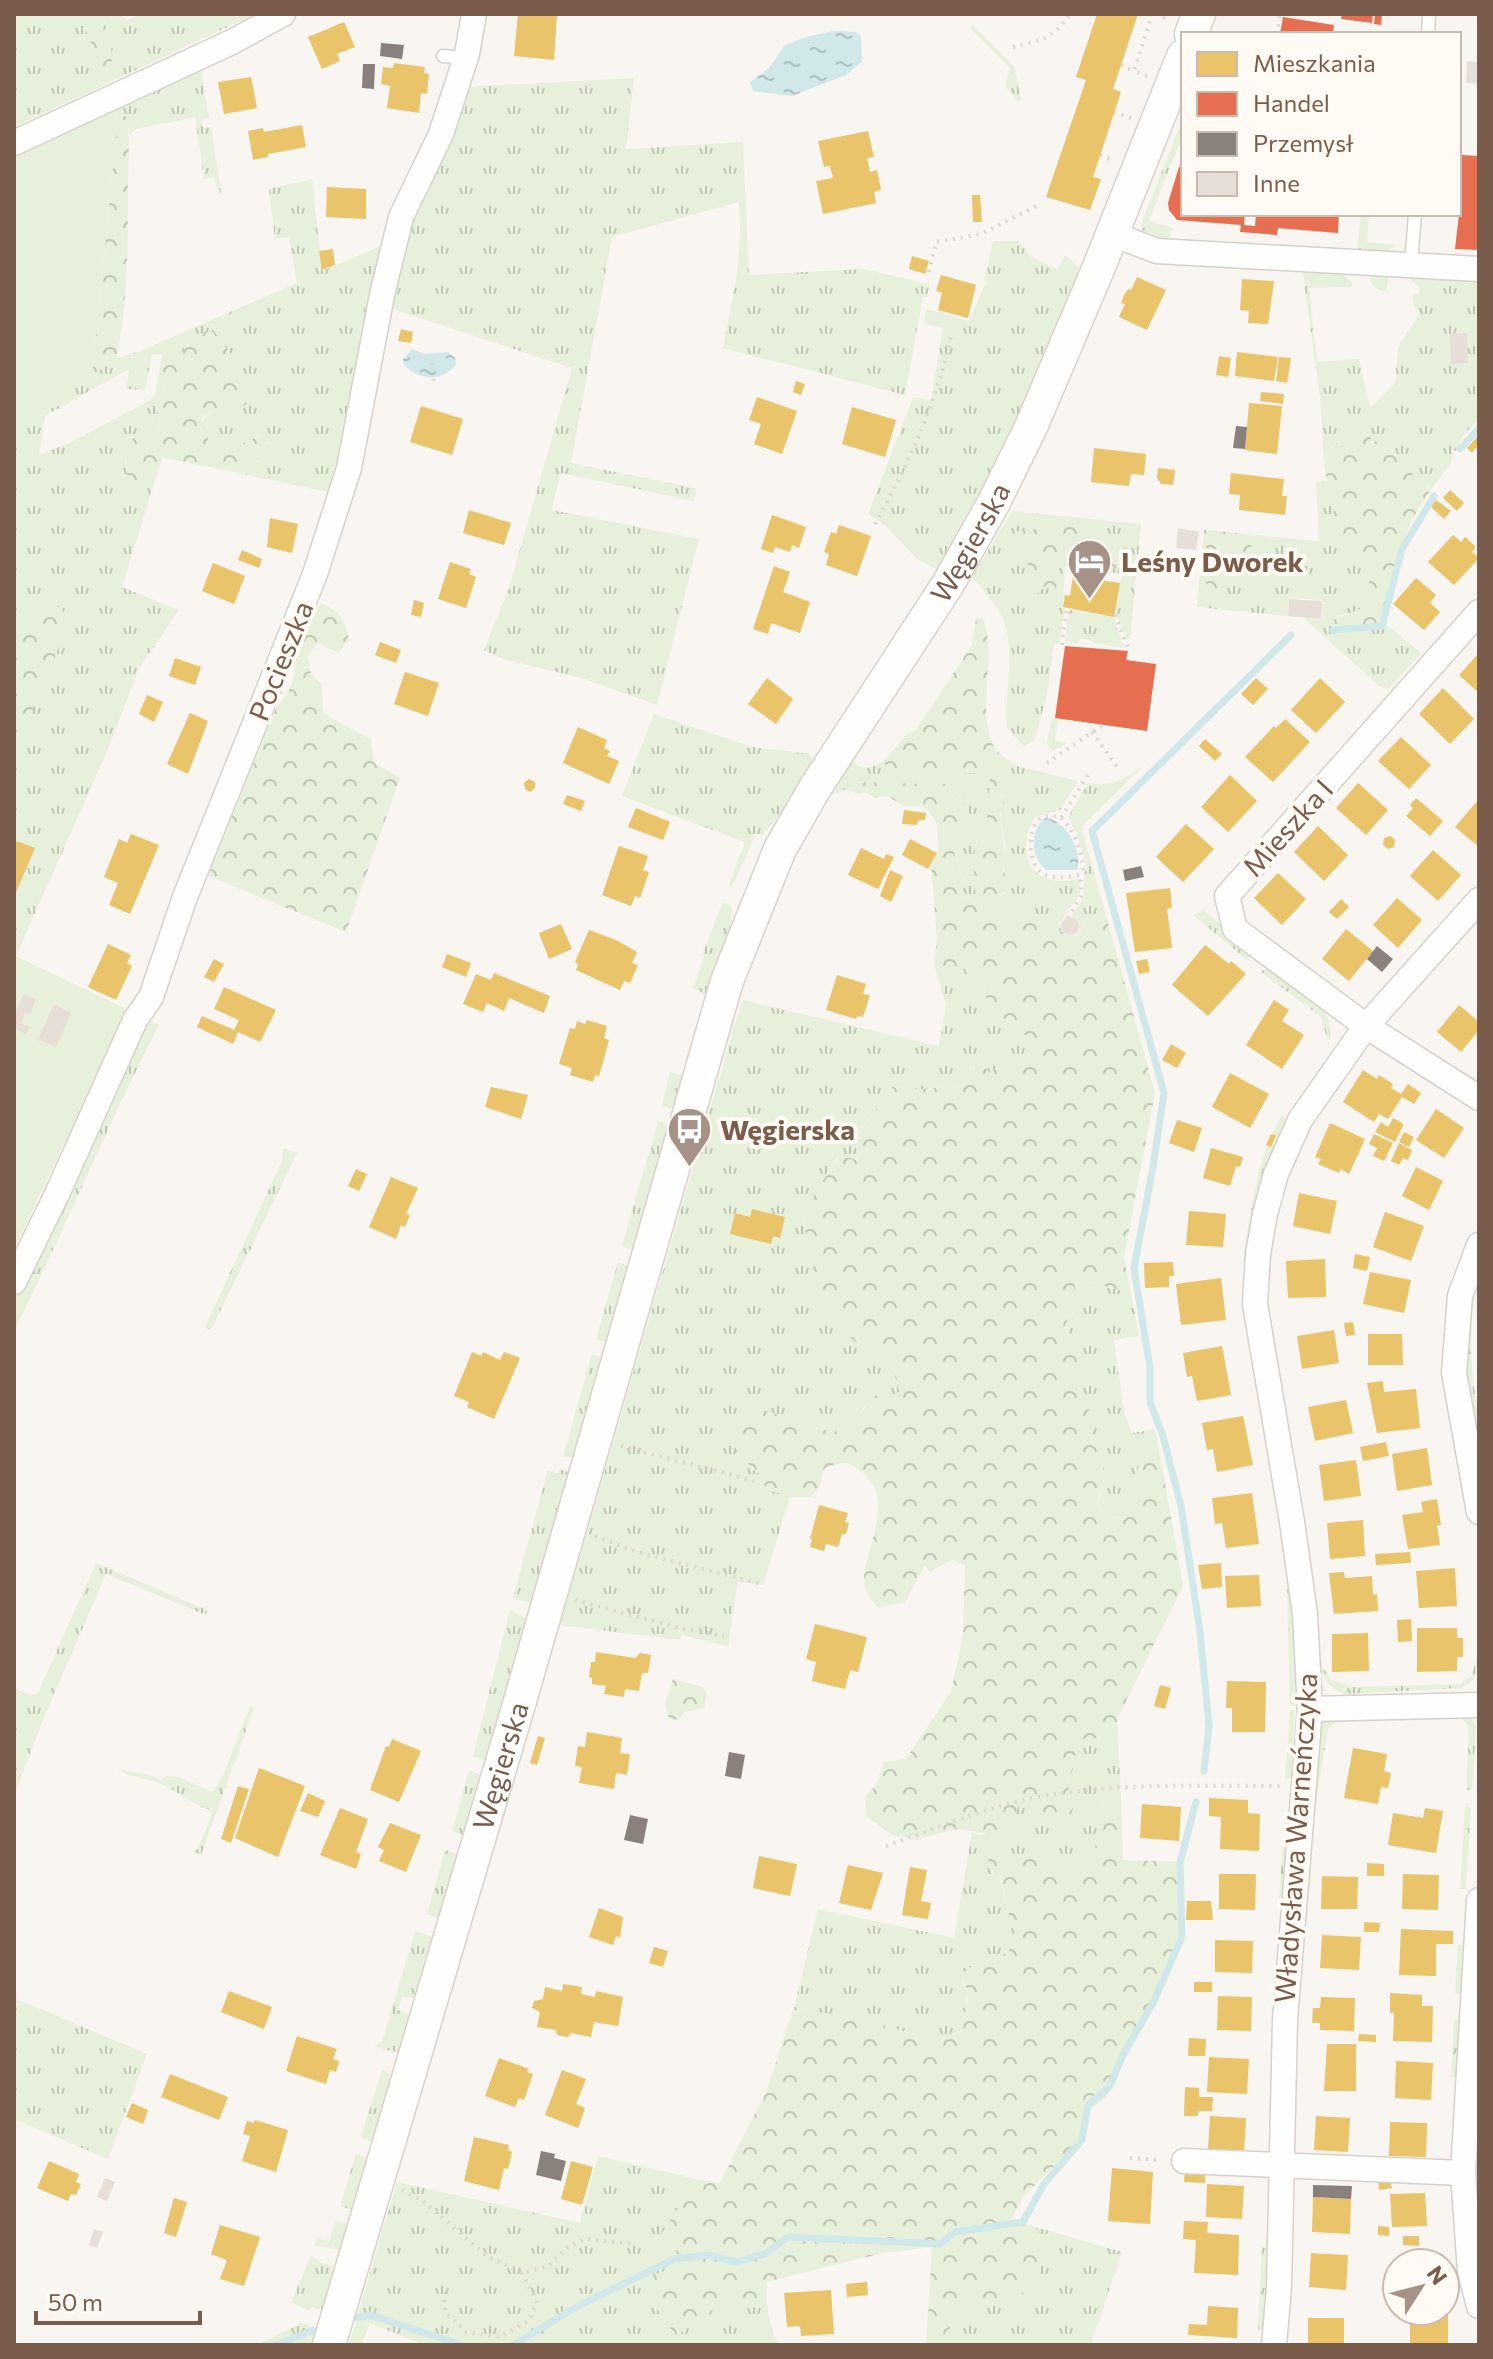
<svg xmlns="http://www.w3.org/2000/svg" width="1493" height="2359" viewBox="0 0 1493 2359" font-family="Commissioner,sans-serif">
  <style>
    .grass { fill: url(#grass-tufts) }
    .forest { fill: url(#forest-crowns) }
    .green { fill: #e7f0db }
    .water { fill: url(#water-ripples) }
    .homes { fill: #e9c46a }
    .shops { fill: #e76f51 }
    .industry { fill: #8a817c }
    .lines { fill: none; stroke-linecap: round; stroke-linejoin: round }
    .stream { stroke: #d0e8ea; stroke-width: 7 }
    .building { fill: #e6ded7 }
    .lane-casing { stroke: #d7d1cb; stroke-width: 15 }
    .street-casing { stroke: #d7d1cb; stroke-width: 27 }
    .secondary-casing { stroke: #d9d2cb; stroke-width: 35 }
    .path { stroke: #dcd5d0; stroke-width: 4; stroke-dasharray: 2 6; stroke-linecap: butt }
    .lane { stroke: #fefefd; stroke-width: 12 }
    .street { stroke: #fefefd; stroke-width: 24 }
    .secondary { stroke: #fefefd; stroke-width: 32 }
    .labels { text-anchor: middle; stroke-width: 8; stroke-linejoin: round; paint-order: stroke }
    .street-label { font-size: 28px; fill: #7a5c4d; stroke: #fffaf3 }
    .poi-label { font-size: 28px; font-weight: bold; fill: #7a5c4d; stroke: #fffaf3; text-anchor: start }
  </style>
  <defs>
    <pattern id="grass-tufts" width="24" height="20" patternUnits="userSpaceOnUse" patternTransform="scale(2)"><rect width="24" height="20" fill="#e7f0db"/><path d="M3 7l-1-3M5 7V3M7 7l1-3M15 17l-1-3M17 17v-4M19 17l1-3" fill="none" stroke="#c0c6b4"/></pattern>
    <pattern id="forest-crowns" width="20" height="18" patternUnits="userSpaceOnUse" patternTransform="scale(2)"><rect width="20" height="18" fill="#e7f0db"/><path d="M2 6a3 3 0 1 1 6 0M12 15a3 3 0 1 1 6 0" fill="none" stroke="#c0c6b4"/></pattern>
    <pattern id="water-ripples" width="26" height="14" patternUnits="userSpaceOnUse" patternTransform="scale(2)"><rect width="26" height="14" fill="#d0e8ea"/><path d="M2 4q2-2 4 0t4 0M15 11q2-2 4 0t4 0" fill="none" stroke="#aebfc0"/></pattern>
  </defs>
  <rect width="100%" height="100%" fill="#f9f5f0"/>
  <g class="grass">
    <path d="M 14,14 L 80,15 L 96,54 L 98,70 L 108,31 L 102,14 L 116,14 L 128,20 L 143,14 L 255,14 L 14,127 Z"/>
    <path d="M 973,25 L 1014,66 L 1021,100 L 1018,101 L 1005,86 L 1010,68 L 970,28 Z"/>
    <path d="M 200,65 L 209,118 L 201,120 L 203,128 L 211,127 L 222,199 L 213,177 L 204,179 L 195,117 L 136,129 L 130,135 L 125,116 L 96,121 L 95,119 L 126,104 L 127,98 Z"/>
    <path d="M 634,78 L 626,149 L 743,142 L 749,275 L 863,269 L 929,284 L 928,297 L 923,297 L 905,395 L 723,348 C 732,300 744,252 739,202 L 612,237 L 571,463 L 696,488 L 694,501 L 560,473 L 552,510 L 699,539 L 657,705 L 585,679 L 503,659 L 484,650 L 509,588 L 572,368 L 393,309 L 355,498 L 349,497 L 400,236 L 463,87 Z"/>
    <path d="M 1179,128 L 1183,128 L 1183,134 L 1149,221 L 1173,228 L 1168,240 L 1142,230 L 1142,222 Z"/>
    <path d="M 312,179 L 322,271 L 388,243 L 337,494 L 247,475 L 250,464 L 259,461 L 260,448 L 269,442 L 260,435 L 239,445 L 230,438 L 222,446 L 213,445 L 200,427 C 204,414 213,413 221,403 C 230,393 230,384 233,372 L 184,356 L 175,343 L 163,354 L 152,355 L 145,390 L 126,389 L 129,371 L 127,370 L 45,416 L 39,455 L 67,444 L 149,401 L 155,395 L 157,381 L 166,388 L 155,404 L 160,418 L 159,432 L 125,460 L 129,485 L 149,470 L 158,471 L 122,587 L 179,610 L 138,670 L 109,747 L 16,956 L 14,419 L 119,358 L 138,352 L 297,283 L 289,237 L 275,239 L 269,189 Z"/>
    <path d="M 1361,214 L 1369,214 L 1367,242 L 1395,245 C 1386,256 1370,252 1357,252 Z"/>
    <path d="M 993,241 L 1019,241 L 1030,256 L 1057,270 L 1065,255 L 1079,268 L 1083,279 L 984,496 L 938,570 L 917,559 L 886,526 L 868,514 L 913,397 L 931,400 L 943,328 L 924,323 L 926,309 L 969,321 L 986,282 L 984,281 Z"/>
    <path d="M 1302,266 L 1338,269 L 1352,283 L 1352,287 L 1309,288 L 1317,362 L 1359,359 L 1370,408 L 1395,383 L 1398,347 L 1420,313 L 1414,306 L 1412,295 L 1419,293 L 1420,288 L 1405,275 L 1389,275 L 1386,291 L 1378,290 L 1370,281 L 1372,275 L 1383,270 L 1479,275 L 1479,419 L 1461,438 L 1456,451 L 1453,450 L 1451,463 L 1429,493 L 1429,486 L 1414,481 L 1410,466 L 1391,450 L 1387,453 L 1375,442 L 1346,436 L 1333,445 L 1324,462 L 1320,397 Z"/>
    <path d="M 1325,480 L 1334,503 L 1333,527 L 1376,557 L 1363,606 L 1358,611 L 1337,616 L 1368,629 L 1381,620 L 1421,653 L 1389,689 L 1380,687 L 1304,618 L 1322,619 L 1323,600 L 1289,598 L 1288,616 L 1197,607 L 1204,530 L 1209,530 L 1206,533 L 1219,552 L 1216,560 L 1210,564 L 1205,578 L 1207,586 L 1221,589 L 1234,560 L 1248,555 L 1255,535 L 1319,541 L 1316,482 Z"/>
    <path d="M 1012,511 L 1141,524 L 1130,639 L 1127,639 L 1115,612 L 1122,574 L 1065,566 L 1063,606 L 1065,607 L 1059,644 L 1054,644 L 1047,695 L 1034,741 L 1024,746 L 1007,728 C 1004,695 1015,657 1005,625 C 1000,607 984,592 972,577 Z"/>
    <path d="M 1069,610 L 1114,617 L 1124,648 L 1093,643 L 1092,640 L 1081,639 L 1077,644 L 1065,642 Z"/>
    <path d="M 654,714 L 753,747 L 809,754 L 812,759 C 809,784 778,816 762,836 L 756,834 L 732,887 L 729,885 L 745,842 L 622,796 Z"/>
    <path d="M 1052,718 L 1058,719 L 1055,740 L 1067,743 L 1052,751 L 1047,743 Z"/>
    <path d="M 996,751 L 1017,766 L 1078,781 L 1060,810 L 1035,817 C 1013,853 1032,890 1077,879 L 1080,881 L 1079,895 L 1060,923 L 1061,931 L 1068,935 L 1074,934 L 1079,929 L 1078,921 L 1071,916 L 1083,898 L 1084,873 L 1087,868 L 1076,833 L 1068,817 L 1088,783 C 1111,787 1121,782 1139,768 L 1140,769 L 1081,827 L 1104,908 L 1086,923 L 1076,935 C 1053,938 1045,928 1032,909 L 1012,922 L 1004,915 L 997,899 L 1005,893 L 1007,876 C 1000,866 1007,855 1005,844 C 1003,826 998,811 1003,792 L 991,779 L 986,834 L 976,841 C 974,862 973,884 978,904 L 958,894 L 966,882 L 955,857 L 953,833 L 964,823 L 961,799 L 951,786 L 849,782 L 844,785 L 845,790 L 832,795 L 852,762 C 863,771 873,768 884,761 L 889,774 L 990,773 Z"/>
    <path d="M 723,902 L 732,907 L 731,933 L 709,996 L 693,988 L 704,956 L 702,955 Z"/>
    <path d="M 1203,910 L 1252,951 L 1248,961 L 1193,915 Z"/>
    <path d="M 960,964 L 970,975 L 984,983 L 987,1005 L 1029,1038 L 1038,1049 L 1007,1061 L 990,1073 L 970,1066 L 970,1074 L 965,1086 L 921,1089 L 891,1087 L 853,1141 L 858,1153 L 856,1160 L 839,1155 L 815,1193 L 802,1223 L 813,1254 L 817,1299 L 846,1334 L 878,1359 L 892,1363 L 900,1392 L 864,1407 C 858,1420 845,1431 831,1432 L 744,1405 L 752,1469 L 760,1474 L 766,1489 L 790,1497 L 763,1585 L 738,1582 L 728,1646 L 682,1635 L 680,1640 L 560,1625 L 742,1000 L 939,1046 L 946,1004 L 934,965 L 947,972 Z"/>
    <path d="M 1270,966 L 1324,1012 L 1329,1020 L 1330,1040 L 1327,1039 L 1321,1017 L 1261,972 Z"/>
    <path d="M 147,1019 L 159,1025 C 107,1125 65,1230 14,1331 L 14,1287 Z"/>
    <path d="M 670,1072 L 685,1076 L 673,1109 L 662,1106 Z"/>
    <path d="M 1282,1115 L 1286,1118 C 1264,1165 1254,1213 1248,1264 L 1243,1261 C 1251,1210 1256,1159 1282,1115 Z"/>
    <path d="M 658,1121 L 669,1124 L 633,1250 L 622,1246 Z"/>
    <path d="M 284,1148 L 297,1153 L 211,1330 L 205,1327 L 281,1163 Z"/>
    <path d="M 618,1262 L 629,1266 L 606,1342 L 596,1339 Z"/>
    <path d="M 1072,1278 L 1131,1293 L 1139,1336 L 1114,1340 L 1124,1413 L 1132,1433 L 1155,1429 L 1157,1438 L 1151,1439 C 1140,1458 1135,1483 1143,1503 L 1126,1520 L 1106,1515 L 1099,1509 L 1097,1502 L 1103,1487 L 1104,1475 L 1101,1450 L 1092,1447 L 1089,1409 L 1083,1406 L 1079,1394 L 1078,1373 L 1067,1332 L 1067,1319 L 1074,1313 Z"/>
    <path d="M 1472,1314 L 1471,1350 L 1473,1382 L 1479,1416 L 1479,1454 C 1469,1403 1464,1370 1468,1318 Z"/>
    <path d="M 592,1354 L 604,1358 L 574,1458 L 563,1456 Z"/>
    <path d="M 560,1469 L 571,1473 L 533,1601 L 529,1603 L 513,1598 L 548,1470 L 558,1474 Z"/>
    <path d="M 96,1563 L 207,1610 L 206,1615 L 106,1574 L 45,1715 L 14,1796 L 14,1688 L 30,1695 L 38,1693 Z"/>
    <path d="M 1287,1589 L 1291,1589 L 1293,1595 L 1296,1706 L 1290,1706 Z"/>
    <path d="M 510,1610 L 528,1619 L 485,1760 L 473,1756 Z"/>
    <path d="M 1477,1656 L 1479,1657 C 1479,1673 1476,1682 1461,1688 L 1344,1694 C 1332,1689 1326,1682 1321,1671 L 1324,1669 L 1331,1680 L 1353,1687 L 1460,1684 L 1472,1675 Z"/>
    <path d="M 250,1706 L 254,1708 L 201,1855 L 192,1851 L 198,1849 L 213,1811 C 193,1805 179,1792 161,1784 C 146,1777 131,1778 118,1769 L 149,1775 L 162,1780 L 165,1776 L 179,1777 L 213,1792 L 222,1778 Z"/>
    <path d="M 1290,1710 L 1295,1710 L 1291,1777 L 1285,1780 Z"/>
    <path d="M 1470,1714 L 1476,1727 L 1472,1790 L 1466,1790 L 1469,1726 L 1460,1717 L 1339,1720 L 1328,1729 L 1314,1812 L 1310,1888 L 1306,1887 L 1314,1737 L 1322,1722 L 1333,1716 Z"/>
    <path d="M 1118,1736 L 1121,1796 L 1104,1798 L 1101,1829 L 1096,1837 L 1095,1850 L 1075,1870 L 1060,1867 L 1057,1859 L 992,1855 L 987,1864 L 993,1875 L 1000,1875 L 1010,1922 L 1019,1942 L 999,1958 L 989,1959 L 962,1981 L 967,1991 L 965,2015 L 959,2013 L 963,2029 L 949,2037 L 916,2035 L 879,2024 L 794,2007 L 818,1909 L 954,1938 L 972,1832 L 981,1835 L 1013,1827 L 1020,1798 L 1030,1798 L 1031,1810 L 1075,1804 L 1067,1783 L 1075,1759 L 1076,1740 Z"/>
    <path d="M 469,1770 L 482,1776 L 465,1836 L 452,1831 Z"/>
    <path d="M 1465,1806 L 1471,1808 L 1466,1889 L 1460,1889 Z"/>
    <path d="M 1285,1813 L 1290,1814 L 1284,1898 L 1279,1898 Z"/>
    <path d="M 445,1850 L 459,1855 L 441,1919 L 427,1914 Z"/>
    <path d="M 415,1931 L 435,1938 L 417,1999 L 402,1996 L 398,2010 L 413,2015 L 402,2054 L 374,2046 L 382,2042 Z"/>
    <path d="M 1458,1944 L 1463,1945 L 1461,1994 L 1455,1994 Z"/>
    <path d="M 14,1998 L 147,2054 L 108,2159 L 14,2119 Z"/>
    <path d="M 1454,2019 L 1459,2021 L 1456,2078 L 1451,2077 Z"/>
    <path d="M 382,2070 L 395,2076 L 377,2139 L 372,2142 L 361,2137 Z"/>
    <path d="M 1476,2108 L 1479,2108 L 1479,2266 L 1471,2191 Z"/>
    <path d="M 356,2154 L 371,2159 L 356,2211 L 340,2206 Z"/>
    <path d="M 598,2156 L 697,2179 L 659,2239 L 685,2255 L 672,2268 L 662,2273 L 676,2335 L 727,2299 C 739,2309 753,2309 767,2305 L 773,2335 L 780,2345 L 424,2345 L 370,2323 L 361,2345 L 349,2345 L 397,2182 L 580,2223 Z"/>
    <path d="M 336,2220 L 351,2225 L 344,2250 L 315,2246 L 317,2238 L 329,2242 Z"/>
    <path d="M 1035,2227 L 1122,2252 L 1091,2345 L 942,2345 L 959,2307 L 1017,2295 L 1037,2284 L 1039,2272 L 1036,2264 L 1043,2255 L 1037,2243 L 1040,2236 Z"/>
    <path d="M 1262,2246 L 1267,2249 L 1263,2329 L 1258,2330 Z"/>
    <path d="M 311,2256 L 321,2263 L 339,2268 L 326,2311 L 312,2307 L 308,2311 L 291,2302 Z"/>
    <path d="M 302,2323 L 321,2330 L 317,2345 L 257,2345 Z"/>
  </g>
  <g class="forest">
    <path d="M 71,14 L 102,14 L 111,42 L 112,67 L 97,70 L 96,54 L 80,16 Z"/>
    <path d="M 126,116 C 131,138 128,160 128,183 C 128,241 128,298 117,355 L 119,358 L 92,375 L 118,117 Z"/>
    <path d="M 213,330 L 240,366 C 234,371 230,375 233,384 L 242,388 L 247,403 L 238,412 L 228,414 L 220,406 L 203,417 L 200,428 L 213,445 L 222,446 L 230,437 L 239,445 L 268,432 L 272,437 L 261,448 L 264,456 L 250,465 L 247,475 L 163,457 L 158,471 C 145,470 143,474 138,486 L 129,486 C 125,464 123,448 139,431 L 159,432 L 160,418 L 155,404 L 166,388 L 157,381 L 163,354 L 175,342 L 184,354 L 185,338 Z"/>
    <path d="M 1363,433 L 1371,438 L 1371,443 L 1377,441 L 1384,446 L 1383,450 L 1386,453 L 1391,450 L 1410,466 L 1414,481 L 1427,482 L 1429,493 C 1400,531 1393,575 1381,620 C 1366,631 1353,631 1335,628 L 1334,619 L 1358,611 L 1363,606 L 1375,557 L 1365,557 L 1338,548 L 1333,527 L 1334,504 L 1328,491 L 1324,462 L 1333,446 L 1346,436 Z"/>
    <path d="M 1057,516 L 1120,543 L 1127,549 L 1122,567 C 1099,575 1075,548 1050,563 L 1057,584 L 1056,588 L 1044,587 L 1033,598 L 1027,598 L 1022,588 L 1030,557 L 1013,538 L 1018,531 C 1033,532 1039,529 1046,517 Z"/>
    <path d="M 1209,530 L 1255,535 L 1248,555 L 1234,561 L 1232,581 L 1221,589 L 1207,587 L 1205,578 L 1210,564 L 1216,560 L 1218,553 L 1206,550 L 1206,533 Z"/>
    <path d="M 322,603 C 340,612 346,620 349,640 L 338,653 L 317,643 L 308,656 L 311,674 L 322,684 L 323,711 L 334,720 L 371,739 L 374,763 L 400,778 L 346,932 L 208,876 L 277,706 C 286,698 293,684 295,672 C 296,667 293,663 293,659 C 293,644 308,608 322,603 Z"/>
    <path d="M 56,605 L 65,613 L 59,647 L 14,753 L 14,632 L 15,628 L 35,612 Z"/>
    <path d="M 980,617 L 983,619 C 999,661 973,711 996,751 L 990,773 L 889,774 L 884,761 L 907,734 L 916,730 L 972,645 L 976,619 Z"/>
    <path d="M 1001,776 L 1006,790 L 1001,795 L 1004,802 L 1000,816 L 1003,819 L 1001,825 L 1005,857 L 1003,870 L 1011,886 L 997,899 L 1004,915 L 1012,922 L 1032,909 C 1045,928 1053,938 1077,935 L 1086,923 L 1104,908 L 1155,1093 L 1124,1257 L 1131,1293 L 1073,1278 L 1079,1306 L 1067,1319 L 1066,1328 C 1075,1342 1086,1347 1084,1367 L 1078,1373 L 1079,1394 L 1083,1406 L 1089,1409 L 1092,1446 L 1101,1450 C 1103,1462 1106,1477 1102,1488 C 1101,1492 1098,1496 1097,1500 C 1095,1515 1115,1518 1125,1520 L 1134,1501 L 1143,1503 C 1132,1473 1137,1464 1151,1439 L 1157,1438 L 1183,1586 L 1117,1719 L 1118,1736 L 1076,1740 L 1075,1759 L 1067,1783 L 1075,1804 L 1066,1818 L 1037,1819 L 1031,1810 L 1029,1798 L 1020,1798 L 1013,1827 L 1002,1836 L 956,1829 L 917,1840 L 892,1835 L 866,1816 L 865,1797 L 876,1785 L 884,1762 L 906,1759 L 951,1692 L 963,1634 L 965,1565 L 951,1560 L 930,1572 L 925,1566 L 905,1602 L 878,1608 C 872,1600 864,1592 864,1581 C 865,1543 899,1500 859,1469 C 847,1460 836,1463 824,1469 L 818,1490 L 810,1497 L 790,1497 L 766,1489 L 760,1474 L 736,1453 L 734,1428 L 745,1404 L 831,1432 C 853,1430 863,1408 877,1394 L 892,1395 L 899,1392 L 892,1363 L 878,1359 L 846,1334 L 817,1299 L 813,1291 L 813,1254 L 802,1223 L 815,1193 L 840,1155 L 857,1160 L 858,1153 L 853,1142 L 891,1087 L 921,1089 L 965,1086 L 970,1074 L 972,1061 L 979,1060 L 990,1073 L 1007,1061 L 1038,1049 L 1029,1038 L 987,1005 L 984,983 L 970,975 L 960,964 L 947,972 L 934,965 L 937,937 L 931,866 L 938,853 L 937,824 L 929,811 L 922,806 L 904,806 L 888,796 L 875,798 L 865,792 L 859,794 L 845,790 L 844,785 L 849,782 L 920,784 L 938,782 L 951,786 L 968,810 L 964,823 L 953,834 L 955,857 L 966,883 L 958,894 L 977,904 C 975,887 970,850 980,835 L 986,834 L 990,779 Z"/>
    <path d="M 673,1679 L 703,1687 L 707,1693 L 704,1708 L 685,1712 L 679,1720 L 669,1719 L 665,1704 Z"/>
    <path d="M 1121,1796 L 1123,1860 L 1180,1862 L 1182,1937 L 1164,1969 L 1153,2003 L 1113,2071 L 1107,2097 L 1089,2110 L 1086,2135 L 1024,2196 L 1011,2219 L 1035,2227 L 1040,2236 L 1038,2243 L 1043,2256 L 1036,2264 C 1038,2269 1041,2276 1038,2282 C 1029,2298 976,2304 959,2307 L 943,2344 L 926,2345 L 932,2247 L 883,2253 L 767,2282 L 767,2305 C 753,2309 739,2308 727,2299 L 676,2336 L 640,2285 L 648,2277 L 672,2268 L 684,2255 L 658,2239 L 697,2179 L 720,2183 L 767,2090 L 794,2007 L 879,2024 L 916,2035 L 949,2037 L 963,2030 L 958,2013 L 965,2014 C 967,2007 969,1998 967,1990 C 965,1983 962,1981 963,1973 C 983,1955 992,1964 1009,1951 L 1010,1943 L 1019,1942 L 1010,1922 L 1001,1876 L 994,1875 L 986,1864 L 992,1854 L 1057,1859 L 1060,1867 L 1075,1870 L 1095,1850 L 1096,1837 L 1101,1829 L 1104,1798 Z"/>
    <path d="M 312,2332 L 314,2340 L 312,2345 L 281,2345 L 287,2334 L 296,2338 Z"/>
  </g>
  <g class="green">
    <path d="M 93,115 L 96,121 L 118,117 L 92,375 L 14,419 L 14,156 L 51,134 Z"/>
    <path d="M 14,955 L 135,1013 L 63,1146 L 14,1249 Z"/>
  </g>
  <g class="water">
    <path d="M 834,31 L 856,32 L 861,36 L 862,62 L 846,75 L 792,96 L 753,91 L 750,82 L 769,68 L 785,45 L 806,37 Z"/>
    <path d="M 412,349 L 424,354 L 448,352 L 455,358 L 456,364 C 443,383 419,380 404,365 L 403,359 Z"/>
    <path d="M 1046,818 C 1066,820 1083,852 1077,870 L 1047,870 C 1030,859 1029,829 1046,818 Z"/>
  </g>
  <g class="homes">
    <path d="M 518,14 L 557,15 L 554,60 L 514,56 Z"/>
    <path d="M 1097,14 L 1138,14 L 1113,89 L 1121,92 L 1093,177 L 1101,179 L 1090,210 L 1046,197 L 1086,80 L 1076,77 Z"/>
    <path d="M 344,22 L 355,47 L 337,54 L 340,61 L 322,69 L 308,37 Z"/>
    <path d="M 394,63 L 425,67 L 424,73 L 429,74 L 427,94 L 421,93 L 419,113 L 387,108 L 390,86 L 381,84 L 383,67 L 393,68 Z"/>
    <path d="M 251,77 L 257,108 L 224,114 L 218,82 Z"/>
    <path d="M 302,125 L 306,147 L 268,154 L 268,157 L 253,160 L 248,131 L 263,128 L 264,132 Z"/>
    <path d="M 868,131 L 874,157 L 867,158 L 870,172 L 877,170 L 881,190 L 874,192 L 876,203 L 823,214 L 816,181 L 833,178 L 830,166 L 824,167 L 818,141 Z"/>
    <path d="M 327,187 L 366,189 L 366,219 L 326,217 Z"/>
    <path d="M 972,195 L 980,195 L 982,222 L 973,222 Z"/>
    <path d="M 333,249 L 335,265 L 322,270 L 319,251 Z"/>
    <path d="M 912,256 L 929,261 L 925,274 L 909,269 Z"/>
    <path d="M 941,275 L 976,285 L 968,318 L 938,310 L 942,293 L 936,291 Z"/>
    <path d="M 1137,277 L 1166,290 L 1147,330 L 1119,317 L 1125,304 L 1121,303 L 1124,295 L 1128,289 L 1131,290 Z"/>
    <path d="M 1242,279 L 1274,281 L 1268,324 L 1248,323 L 1249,311 L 1240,310 Z"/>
    <path d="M 401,329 L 413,332 L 411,343 L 398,341 Z"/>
    <path d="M 1237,352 L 1278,357 L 1274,381 L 1235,376 Z"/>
    <path d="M 1219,356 L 1231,358 L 1228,377 L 1216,375 Z"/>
    <path d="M 1279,357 L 1291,358 L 1287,383 L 1276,381 Z"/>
    <path d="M 796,381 L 805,384 L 801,395 L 793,392 Z"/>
    <path d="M 1261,392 L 1284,394 L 1283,404 L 1260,401 Z"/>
    <path d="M 757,397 L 797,411 L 782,454 L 754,444 L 761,424 L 749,420 Z"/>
    <path d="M 1249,403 L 1282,406 L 1277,454 L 1245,450 Z"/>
    <path d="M 421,406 L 463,419 L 452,455 L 410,442 Z"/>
    <path d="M 852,407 L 896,420 L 885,457 L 842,444 Z"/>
    <path d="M 1477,437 L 1479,444 L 1472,453 L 1467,448 Z"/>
    <path d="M 1094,448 L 1146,454 L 1144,475 L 1131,474 L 1129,486 L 1091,482 Z"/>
    <path d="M 1158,468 L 1175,470 L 1173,485 L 1161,484 L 1157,478 Z"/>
    <path d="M 1231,473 L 1284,479 L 1282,496 L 1287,496 L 1285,515 L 1239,510 L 1240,495 L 1229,494 Z"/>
    <path d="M 1450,490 L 1464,503 L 1457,511 L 1443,498 Z"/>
    <path d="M 1436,500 L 1451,511 L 1444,519 L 1430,506 Z"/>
    <path d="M 469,510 L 511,523 L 504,545 L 463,533 Z"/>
    <path d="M 772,515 L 806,527 L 799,548 L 792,545 L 790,552 L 775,547 L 773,553 L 761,549 Z"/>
    <path d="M 270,518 L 298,524 L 292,553 L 267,547 Z"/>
    <path d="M 839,525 L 871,536 L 857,576 L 826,565 L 829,554 L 824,552 L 831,532 L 836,534 Z"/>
    <path d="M 1453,535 L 1461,542 L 1465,537 L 1476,547 L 1472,552 L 1479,558 L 1454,585 L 1428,562 Z"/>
    <path d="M 242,550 L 262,559 L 259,568 L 238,560 Z"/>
    <path d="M 450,562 L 471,569 L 469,574 L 476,577 L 466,608 L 438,599 Z"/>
    <path d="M 213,563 L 245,576 L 234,604 L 202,591 Z"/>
    <path d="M 774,566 L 790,572 L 783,592 L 810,602 L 800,633 L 771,623 L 768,634 L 753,629 Z"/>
    <path d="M 1073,576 L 1120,583 L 1114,617 L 1063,607 L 1065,595 L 1070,596 Z"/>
    <path d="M 1416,578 L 1436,595 L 1430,603 L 1440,612 L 1424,630 L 1393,604 Z"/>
    <path d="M 414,600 L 424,603 L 421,617 L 411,615 Z"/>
    <path d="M 380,642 L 401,650 L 396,663 L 375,655 Z"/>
    <path d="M 1479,653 L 1479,693 L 1459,675 Z"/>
    <path d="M 175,658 L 201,667 L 195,685 L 169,676 Z"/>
    <path d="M 405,672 L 439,683 L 428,716 L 394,704 Z"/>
    <path d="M 767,678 L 793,699 L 776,724 L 748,704 Z"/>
    <path d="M 1256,678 L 1268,689 L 1253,705 L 1241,694 Z"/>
    <path d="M 1320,678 L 1345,702 L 1316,733 L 1291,710 Z"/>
    <path d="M 1443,688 L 1474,719 L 1450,744 L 1419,714 Z"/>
    <path d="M 147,695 L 163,702 L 154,722 L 139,714 Z"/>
    <path d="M 190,713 L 208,721 L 188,774 L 167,764 Z"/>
    <path d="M 1285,719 L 1310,742 L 1273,782 L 1245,757 L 1274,726 L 1276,728 Z"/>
    <path d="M 578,727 L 607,740 L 604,748 L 610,751 L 607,756 L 619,761 L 609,784 L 563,763 Z"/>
    <path d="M 1401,737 L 1431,765 L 1409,789 L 1378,761 Z"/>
    <path d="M 1205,739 L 1222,754 L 1215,761 L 1199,746 Z"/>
    <path d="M 1230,775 L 1257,801 L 1228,832 L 1201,807 Z"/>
    <path d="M 529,779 L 535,782 L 535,788 L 530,792 L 525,789 L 524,783 Z"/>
    <path d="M 1358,783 L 1388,810 L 1366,835 L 1336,808 Z"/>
    <path d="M 567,795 L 585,801 L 581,811 L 563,804 Z"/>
    <path d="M 1416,798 L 1443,821 L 1430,836 L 1406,816 L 1413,808 L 1410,805 Z"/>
    <path d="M 1479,799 L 1479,847 L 1455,827 Z"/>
    <path d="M 636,808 L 670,822 L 663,840 L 628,827 Z"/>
    <path d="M 904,810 L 926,813 L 925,820 L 918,820 L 917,825 L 902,824 Z"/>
    <path d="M 1186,824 L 1214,849 L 1183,882 L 1156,857 Z"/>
    <path d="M 1318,826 L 1348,855 L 1324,881 L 1294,852 Z"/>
    <path d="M 131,834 L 159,845 L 130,914 L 109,905 L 118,883 L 104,877 L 119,839 L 127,843 Z"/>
    <path d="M 1391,836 L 1395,840 L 1394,847 L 1388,849 L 1383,845 L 1384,838 Z"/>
    <path d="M 910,839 L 937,853 L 928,869 L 902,855 Z"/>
    <path d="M 17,841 L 35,848 L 14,897 L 14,848 Z"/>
    <path d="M 619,846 L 648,856 L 643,870 L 649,872 L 640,898 L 635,896 L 631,906 L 602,895 Z"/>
    <path d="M 861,848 L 884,859 L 886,854 L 894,857 L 878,889 L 848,875 Z"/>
    <path d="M 1433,850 L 1461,875 L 1438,901 L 1410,876 Z"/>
    <path d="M 890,870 L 903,876 L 891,902 L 880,896 Z"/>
    <path d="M 1278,873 L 1306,899 L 1282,925 L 1254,898 Z"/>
    <path d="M 1170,888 L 1172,908 L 1167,909 L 1172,948 L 1135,952 L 1126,893 Z"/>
    <path d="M 1397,898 L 1422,920 L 1398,948 L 1373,925 Z"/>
    <path d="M 1341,899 L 1349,907 L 1337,919 L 1329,912 Z"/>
    <path d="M 561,924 L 572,949 L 549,959 L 539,933 Z"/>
    <path d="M 1346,929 L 1373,951 L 1349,981 L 1322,959 Z"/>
    <path d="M 589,930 L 616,940 L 637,952 L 632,963 L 638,965 L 630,983 L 624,981 L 620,990 L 576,970 L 578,964 L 575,962 Z"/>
    <path d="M 108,944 L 131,955 L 127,963 L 132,966 L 116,1000 L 88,987 Z"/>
    <path d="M 1205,945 L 1229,964 L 1231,961 L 1246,974 L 1208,1016 L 1172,985 Z"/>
    <path d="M 447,954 L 471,963 L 466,977 L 442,967 Z"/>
    <path d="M 214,959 L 224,964 L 214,982 L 204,977 Z"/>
    <path d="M 1147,959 L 1150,972 L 1139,974 L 1136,961 Z"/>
    <path d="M 494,973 L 550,996 L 544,1013 L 509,998 L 504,1011 L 487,1003 L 483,1012 L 463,1004 L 476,974 L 491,980 Z"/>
    <path d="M 837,975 L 866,984 L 863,994 L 870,995 L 863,1017 L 857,1016 L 856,1019 L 826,1010 Z"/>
    <path d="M 224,987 L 276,1010 L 260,1042 L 238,1032 L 233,1044 L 197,1027 L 202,1016 L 234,1030 L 239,1020 L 214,1009 Z"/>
    <path d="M 1274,1000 L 1289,1010 L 1282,1021 L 1304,1035 L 1282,1069 L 1246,1045 Z"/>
    <path d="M 1459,1005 L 1479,1022 L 1479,1030 L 1461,1052 L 1437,1032 Z"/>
    <path d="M 587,1020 L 607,1026 L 604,1038 L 609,1040 L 599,1076 L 595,1075 L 593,1082 L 570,1075 L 572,1068 L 559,1064 L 570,1028 L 575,1029 L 577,1021 L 585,1024 Z"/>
    <path d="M 1171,1044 L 1186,1053 L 1177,1068 L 1162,1060 Z"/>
    <path d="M 1363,1070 L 1377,1079 L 1379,1075 L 1393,1084 L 1391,1088 L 1401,1094 L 1408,1084 L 1421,1093 L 1414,1104 L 1402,1097 L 1388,1119 L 1379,1114 L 1374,1122 L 1343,1102 Z"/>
    <path d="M 1230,1073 L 1269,1094 L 1250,1128 L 1212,1107 Z"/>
    <path d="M 491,1087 L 528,1095 L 521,1119 L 485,1107 Z"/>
    <path d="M 1436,1109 L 1464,1128 L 1444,1158 L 1416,1140 Z"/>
    <path d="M 1393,1118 L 1402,1123 L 1403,1126 L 1395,1142 L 1375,1132 L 1381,1122 L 1388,1127 Z"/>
    <path d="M 1177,1120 L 1202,1128 L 1194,1152 L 1169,1143 Z"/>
    <path d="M 1330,1123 L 1365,1139 L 1349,1174 L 1341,1169 L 1339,1173 L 1318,1164 L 1321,1159 L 1315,1157 Z"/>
    <path d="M 1404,1132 L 1414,1137 L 1409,1147 L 1399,1142 Z"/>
    <path d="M 1271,1134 L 1276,1135 L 1271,1147 L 1266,1145 Z"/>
    <path d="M 1374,1134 L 1393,1143 L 1384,1161 L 1373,1156 L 1377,1148 L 1369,1144 Z"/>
    <path d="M 1399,1143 L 1412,1150 L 1408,1160 L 1403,1158 L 1399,1165 L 1391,1161 Z"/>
    <path d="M 1211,1148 L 1243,1157 L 1240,1167 L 1236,1166 L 1230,1186 L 1203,1178 Z"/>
    <path d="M 1416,1167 L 1443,1181 L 1429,1210 L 1402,1196 Z"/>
    <path d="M 356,1169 L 367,1174 L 359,1191 L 348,1186 Z"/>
    <path d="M 391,1177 L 418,1188 L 406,1214 L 410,1215 L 405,1227 L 401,1225 L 396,1239 L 369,1227 Z"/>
    <path d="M 1299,1193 L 1337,1201 L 1330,1234 L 1293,1226 Z"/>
    <path d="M 752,1209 L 785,1217 L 780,1238 L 773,1236 L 771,1244 L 730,1234 L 735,1213 L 750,1217 Z"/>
    <path d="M 1189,1211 L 1226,1214 L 1223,1247 L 1186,1245 Z"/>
    <path d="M 1385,1212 L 1424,1226 L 1411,1261 L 1373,1247 Z"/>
    <path d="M 1355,1254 L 1370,1257 L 1367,1271 L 1353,1268 Z"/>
    <path d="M 1325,1259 L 1326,1297 L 1288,1298 L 1286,1261 Z"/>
    <path d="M 1173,1262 L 1174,1276 L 1169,1276 L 1169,1287 L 1145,1288 L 1144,1263 Z"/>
    <path d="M 1370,1272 L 1411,1280 L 1404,1313 L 1363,1304 Z"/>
    <path d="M 1221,1278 L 1226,1320 L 1181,1325 L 1176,1284 Z"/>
    <path d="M 1353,1322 L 1355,1335 L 1346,1336 L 1344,1323 Z"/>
    <path d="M 1334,1330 L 1339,1363 L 1302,1369 L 1297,1336 Z"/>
    <path d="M 1368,1334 L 1402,1334 L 1403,1365 L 1368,1365 Z"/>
    <path d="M 1222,1346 L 1231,1395 L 1197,1401 L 1192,1376 L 1187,1377 L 1183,1353 Z"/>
    <path d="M 472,1352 L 481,1356 L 483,1352 L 500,1360 L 504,1352 L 520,1358 L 494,1419 L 467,1407 L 469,1402 L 454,1396 Z"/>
    <path d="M 1383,1381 L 1384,1392 L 1416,1389 L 1420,1428 L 1377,1433 L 1367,1383 Z"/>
    <path d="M 1346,1400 L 1353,1433 L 1315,1441 L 1308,1407 Z"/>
    <path d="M 1243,1416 L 1253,1465 L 1217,1472 L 1213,1449 L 1207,1450 L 1202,1423 Z"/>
    <path d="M 1386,1442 L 1389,1456 L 1363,1461 L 1360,1447 Z"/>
    <path d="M 1427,1448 L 1432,1485 L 1397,1491 L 1392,1454 Z"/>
    <path d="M 1356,1460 L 1361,1496 L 1324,1501 L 1319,1465 Z"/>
    <path d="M 1252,1493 L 1259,1544 L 1226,1548 L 1222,1523 L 1215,1524 L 1212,1498 Z"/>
    <path d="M 1437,1499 L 1441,1525 L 1437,1525 L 1440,1545 L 1408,1549 L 1402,1515 L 1423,1512 L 1421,1502 Z"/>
    <path d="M 819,1505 L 848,1513 L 845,1522 L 849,1523 L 846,1534 L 842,1534 L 838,1547 L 826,1544 L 824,1551 L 810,1547 L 812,1540 L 810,1539 Z"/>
    <path d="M 1363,1520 L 1365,1556 L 1330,1559 L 1327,1523 Z"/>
    <path d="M 1410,1552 L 1411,1563 L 1376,1565 L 1375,1554 Z"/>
    <path d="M 1221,1563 L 1222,1587 L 1202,1589 L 1198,1565 Z"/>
    <path d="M 1455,1568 L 1457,1606 L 1419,1608 L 1416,1571 Z"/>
    <path d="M 1344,1572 L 1345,1578 L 1372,1576 L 1373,1595 L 1377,1594 L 1378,1611 L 1334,1614 L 1329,1573 Z"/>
    <path d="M 1259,1575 L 1261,1606 L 1227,1608 L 1225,1576 Z"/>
    <path d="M 1411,1619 L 1412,1641 L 1398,1642 L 1397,1620 Z"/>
    <path d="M 815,1624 L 867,1637 L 858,1672 L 850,1670 L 845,1689 L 812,1681 L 816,1662 L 806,1659 Z"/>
    <path d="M 1417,1628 L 1457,1628 L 1457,1638 L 1463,1638 L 1463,1657 L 1457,1657 L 1457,1671 L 1417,1672 Z"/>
    <path d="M 1368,1633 L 1369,1671 L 1332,1672 L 1332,1634 Z"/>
    <path d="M 596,1652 L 635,1658 L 640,1653 L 651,1655 L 648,1673 L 642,1673 L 639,1691 L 625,1689 L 624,1697 L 604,1694 L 606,1686 L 592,1684 L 592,1678 L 589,1677 L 591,1662 L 595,1662 Z"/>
    <path d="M 1227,1681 L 1266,1682 L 1265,1732 L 1232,1732 L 1232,1708 L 1226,1708 Z"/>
    <path d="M 1160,1685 L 1171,1688 L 1165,1709 L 1154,1706 Z"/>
    <path d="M 587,1732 L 622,1738 L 620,1753 L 630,1754 L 627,1775 L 616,1773 L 614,1789 L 579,1783 L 582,1767 L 575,1766 L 578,1746 L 585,1747 Z"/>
    <path d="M 538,1736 L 545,1738 L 537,1765 L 530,1763 Z"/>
    <path d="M 392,1739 L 421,1751 L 399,1802 L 370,1790 L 386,1746 L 389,1747 Z"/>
    <path d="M 1353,1748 L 1387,1754 L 1384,1771 L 1391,1773 L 1388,1788 L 1381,1787 L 1378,1804 L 1344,1798 Z"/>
    <path d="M 259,1768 L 305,1786 L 278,1857 L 235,1838 Z"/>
    <path d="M 238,1786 L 249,1789 L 231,1843 L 221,1839 Z"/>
    <path d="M 308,1793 L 325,1801 L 318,1817 L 300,1811 Z"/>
    <path d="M 1209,1798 L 1248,1800 L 1248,1813 L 1260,1814 L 1259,1851 L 1220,1849 L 1221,1817 L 1209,1816 Z"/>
    <path d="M 1142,1804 L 1181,1807 L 1179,1841 L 1140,1838 Z"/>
    <path d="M 340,1808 L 368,1819 L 356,1852 L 361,1854 L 356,1869 L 320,1855 Z"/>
    <path d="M 1425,1808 L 1443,1811 L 1436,1853 L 1388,1845 L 1393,1813 L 1423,1818 Z"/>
    <path d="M 390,1823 L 421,1835 L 406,1872 L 379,1861 L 384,1850 L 378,1847 Z"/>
    <path d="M 759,1856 L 797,1864 L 790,1896 L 753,1888 Z"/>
    <path d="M 1367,1863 L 1384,1864 L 1384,1876 L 1367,1876 Z"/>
    <path d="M 848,1865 L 883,1873 L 871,1910 L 839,1903 Z"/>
    <path d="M 910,1867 L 927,1870 L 921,1901 L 931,1903 L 928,1919 L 902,1915 Z"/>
    <path d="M 1219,1874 L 1256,1874 L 1255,1910 L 1219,1909 Z"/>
    <path d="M 1403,1874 L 1439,1875 L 1438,1910 L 1402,1909 Z"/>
    <path d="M 1322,1876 L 1358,1877 L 1357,1909 L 1321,1909 Z"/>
    <path d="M 1187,1901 L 1211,1901 L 1213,1920 L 1186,1920 Z"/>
    <path d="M 599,1908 L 623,1917 L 620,1938 L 616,1936 L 613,1945 L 589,1937 Z"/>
    <path d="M 1364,1922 L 1380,1923 L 1379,1932 L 1364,1932 Z"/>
    <path d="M 1401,1929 L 1453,1931 L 1453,1944 L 1436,1944 L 1436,1976 L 1399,1975 Z"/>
    <path d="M 1322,1935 L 1361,1937 L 1359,1970 L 1320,1968 Z"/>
    <path d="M 1215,1940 L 1253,1941 L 1252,1973 L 1215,1972 Z"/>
    <path d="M 654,1947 L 668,1951 L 663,1967 L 649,1963 Z"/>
    <rect x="1194" y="1982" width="18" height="10"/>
    <path d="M 563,1984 L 582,1987 L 581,1994 L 595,1997 L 596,1991 L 623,1997 L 618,2026 L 594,2022 L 591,2037 L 571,2033 L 568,2037 L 557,2035 L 556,2030 L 537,2027 L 540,2012 L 532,2008 L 534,2001 L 543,1999 L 545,1987 L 562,1991 Z"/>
    <path d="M 229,1991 L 272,2007 L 264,2029 L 221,2012 Z"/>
    <path d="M 1390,1993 L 1422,1995 L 1422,2006 L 1433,2006 L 1432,2042 L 1393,2041 L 1394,2013 L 1390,2013 Z"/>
    <path d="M 1218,1996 L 1252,1997 L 1251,2031 L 1217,2030 Z"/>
    <path d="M 1321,1997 L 1355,1998 L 1354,2031 L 1320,2030 L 1320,2023 L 1312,2023 L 1313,2008 L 1320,2008 Z"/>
    <path d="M 1359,2034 L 1376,2035 L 1376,2042 L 1358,2041 Z"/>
    <path d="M 297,2036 L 337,2049 L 333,2059 L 339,2061 L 336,2072 L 330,2070 L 326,2084 L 286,2071 Z"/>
    <path d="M 1189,2038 L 1206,2039 L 1205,2056 L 1188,2056 Z"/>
    <path d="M 1327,2044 L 1356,2044 L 1356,2091 L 1324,2091 Z"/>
    <path d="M 1209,2057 L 1249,2059 L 1247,2094 L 1207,2092 Z"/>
    <path d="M 499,2058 L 529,2069 L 527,2072 L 533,2074 L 524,2100 L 519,2098 L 515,2107 L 485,2096 Z"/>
    <path d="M 1396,2061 L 1433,2063 L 1431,2100 L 1395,2098 Z"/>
    <path d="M 562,2070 L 586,2079 L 576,2104 L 585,2108 L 578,2128 L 545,2115 Z"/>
    <path d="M 170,2074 L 228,2097 L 219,2120 L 161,2097 Z"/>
    <path d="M 1185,2087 L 1199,2088 L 1199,2097 L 1213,2097 L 1212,2111 L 1198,2111 L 1198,2116 L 1184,2116 Z"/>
    <path d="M 132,2103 L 148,2110 L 143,2124 L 126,2117 Z"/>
    <path d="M 1210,2116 L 1246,2118 L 1244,2151 L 1208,2149 Z"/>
    <path d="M 1316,2116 L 1350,2118 L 1348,2152 L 1314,2150 Z"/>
    <path d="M 255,2120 L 288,2130 L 276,2172 L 242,2161 L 250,2136 L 243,2134 L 247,2121 L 254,2123 Z"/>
    <path d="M 1390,2122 L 1427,2123 L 1426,2157 L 1389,2156 Z"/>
    <path d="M 474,2137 L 509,2145 L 508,2150 L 512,2152 L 508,2169 L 504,2168 L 499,2190 L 464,2181 Z"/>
    <path d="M 49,2161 L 79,2174 L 76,2182 L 81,2184 L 76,2195 L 71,2194 L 68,2201 L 37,2188 Z"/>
    <path d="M 571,2161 L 593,2167 L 582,2205 L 561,2199 Z"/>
    <path d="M 1185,2167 L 1206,2168 L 1205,2183 L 1184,2182 Z"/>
    <path d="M 1112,2168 L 1153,2172 L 1150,2224 L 1108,2221 Z"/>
    <path d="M 1390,2178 L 1392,2188 L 1379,2190 L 1378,2179 Z"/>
    <path d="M 1207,2184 L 1244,2186 L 1242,2219 L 1206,2217 Z"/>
    <path d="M 1425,2193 L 1427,2226 L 1392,2227 L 1390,2194 Z"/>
    <path d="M 1313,2197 L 1351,2199 L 1350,2234 L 1312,2232 Z"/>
    <path d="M 174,2198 L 187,2202 L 176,2237 L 164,2233 Z"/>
    <path d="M 1184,2221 L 1208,2222 L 1207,2233 L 1239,2235 L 1238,2275 L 1194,2273 L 1196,2240 L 1183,2239 Z"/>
    <path d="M 220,2225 L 260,2237 L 244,2286 L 220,2279 L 227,2260 L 211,2254 Z"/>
    <path d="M 1378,2226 L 1389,2227 L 1389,2236 L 1378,2235 Z"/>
    <path d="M 1403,2236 L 1419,2236 L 1419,2246 L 1403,2245 Z"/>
    <path d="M 1311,2253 L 1348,2255 L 1346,2290 L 1309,2287 Z"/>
    <path d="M 1429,2254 L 1431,2263 L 1397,2263 L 1396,2260 Z"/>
    <path d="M 867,2282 L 868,2295 L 847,2297 L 846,2284 Z"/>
    <path d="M 831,2290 L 834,2334 L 801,2336 L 800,2326 L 787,2327 L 784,2293 Z"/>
    <path d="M 1208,2306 L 1238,2308 L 1237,2338 L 1188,2335 L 1189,2324 L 1207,2325 Z"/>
    <rect x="1410" y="2313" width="38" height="32"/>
    <rect x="1308" y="2318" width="36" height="27"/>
  </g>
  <g class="shops">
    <path d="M 1342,14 L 1373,14 L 1372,23 L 1341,19 Z"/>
    <path d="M 1375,14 L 1382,14 L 1381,25 L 1374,24 Z"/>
    <path d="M 1283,17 L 1334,25 L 1333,34 L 1280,34 Z"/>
    <path d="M 1459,147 L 1462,147 L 1462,155 L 1479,156 L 1479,250 L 1455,249 L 1459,214 Z"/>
    <path d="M 1179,167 L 1183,167 L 1183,214 L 1245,214 L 1244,225 L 1255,226 L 1256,214 L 1339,214 L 1338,233 L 1278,228 L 1277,235 L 1240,232 L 1241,225 L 1177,220 L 1169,210 L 1168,203 Z"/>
    <path d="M 1065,646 L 1128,651 L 1126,660 L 1156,664 L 1147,731 L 1055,718 Z"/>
  </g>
  <g class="industry">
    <path d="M 381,43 L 404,45 L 402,59 L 380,56 Z"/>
    <path d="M 363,64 L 375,64 L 374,89 L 362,88 Z"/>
    <path d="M 1236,426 L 1247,427 L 1245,449 L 1233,448 Z"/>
    <path d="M 1141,866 L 1144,877 L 1125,881 L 1123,870 Z"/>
    <path d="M 1377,946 L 1393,959 L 1382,972 L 1367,959 Z"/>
    <path d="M 729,1752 L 745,1755 L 741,1779 L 725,1776 Z"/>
    <path d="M 630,1815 L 648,1819 L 643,1844 L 624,1840 Z"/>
    <path d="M 541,2151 L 555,2154 L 554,2158 L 566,2161 L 561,2181 L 536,2175 Z"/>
    <path d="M 1313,2185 L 1352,2186 L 1351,2199 L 1313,2197 Z"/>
  </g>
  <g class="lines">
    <g class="stream">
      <path d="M 1460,449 L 1479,428"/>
      <path d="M 1333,630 L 1382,626 L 1402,549 L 1434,496"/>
      <path d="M 1204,1771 L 1209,1726 L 1200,1631 L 1181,1506 L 1163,1436 L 1150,1402 L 1150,1368 L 1134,1268 L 1153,1167 L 1164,1093 L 1092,831 L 1291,635"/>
      <path d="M 356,2318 L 370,2315 L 462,2345"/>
      <path d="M 276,2345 L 314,2330"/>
      <path d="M 513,2345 L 578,2306 L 674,2259 L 709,2255 L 737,2262 L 765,2254 L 788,2237 L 940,2244 L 955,2232 L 1023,2222 L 1044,2184 L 1082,2140 L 1088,2105 L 1110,2086 L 1123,2055 L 1153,2003 L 1182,1937 L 1180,1862 L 1196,1802"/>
    </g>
  </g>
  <g class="building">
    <path d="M 1467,61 L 1479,62 L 1479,84 L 1466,83 Z"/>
    <path d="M 1467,333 L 1468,363 L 1451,364 L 1450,334 Z"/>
    <path d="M 1178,528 L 1199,532 L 1196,550 L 1176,548 Z"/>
    <path d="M 1289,599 L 1322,601 L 1321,619 L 1288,616 Z"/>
    <circle cx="1070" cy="926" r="9"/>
    <path d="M 24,994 L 36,999 L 30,1015 L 25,1013 L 21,1023 L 30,1027 L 26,1034 L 14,1028 L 14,1015 Z"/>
    <path d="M 54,1004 L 71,1013 L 56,1047 L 38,1040 Z"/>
    <path d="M 105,2178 L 115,2182 L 107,2201 L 97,2197 Z"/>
    <path d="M 94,2229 L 103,2232 L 97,2248 L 89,2245 Z"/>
  </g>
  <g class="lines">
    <defs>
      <g id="lane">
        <path d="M 1428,34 L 1429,15"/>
        <path d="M 443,56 L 466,58"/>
        <path d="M 1411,264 L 1415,214"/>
      </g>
      <g id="street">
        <path d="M 14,143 L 234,41 L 283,14"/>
        <path d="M 1112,234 L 1157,251 L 1479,269"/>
        <path d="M 1479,612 L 1227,896 L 1235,929 L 1366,1026 L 1479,1098"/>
        <path d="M 1479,1245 L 1460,1296 L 1454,1373 L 1479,1512"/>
        <path d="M 14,1282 L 57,1194 L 135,1020 L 151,997 L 185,897 L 315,574 L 349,468 L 382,295 L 401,217 L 441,134 L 467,54 L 474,14"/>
        <path d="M 1310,1709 L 1479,1705"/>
        <path d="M 1479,1900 L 1463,2173 L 1470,2272 L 1479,2306"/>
        <path d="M 1184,2161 L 1463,2173"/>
        <path d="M 1274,2345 L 1279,2287 L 1285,2020 L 1310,1709 L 1305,1614 L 1292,1522 L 1255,1304 L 1258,1254 L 1265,1214 L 1276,1174 L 1300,1120 L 1366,1026 L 1479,900"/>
      </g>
      <g id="secondary">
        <path d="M 1191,34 L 1199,14"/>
        <path id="s1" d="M 329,2345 L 520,1701 L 727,981 L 780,849 L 815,788 L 948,584 L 993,504 L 1031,427 L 1099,267 L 1183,56"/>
      </g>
    </defs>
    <use href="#lane" class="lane-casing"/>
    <use href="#street" class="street-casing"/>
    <use href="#secondary" class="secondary-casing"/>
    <g class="path">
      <path d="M 1156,14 L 1169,19"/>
      <path d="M 1277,34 L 1280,14"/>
      <path d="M 1013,47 C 1041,40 1052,40 1070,14"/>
      <path d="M 1121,65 L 1134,71"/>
      <path d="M 1147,76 L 1134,71 L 1152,14"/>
      <path d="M 1114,112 L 1131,118"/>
      <path d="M 1100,155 L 1113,160"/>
      <path d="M 929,272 L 936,242 L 981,234 L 1040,204"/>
      <path d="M 432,363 L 434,383"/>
      <path d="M 875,524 C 909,462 936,405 951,336"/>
      <path d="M 1115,615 L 1128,648"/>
      <path d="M 1062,645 L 1067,607"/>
      <path d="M 1092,732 L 1118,768"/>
      <path d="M 1047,763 L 1103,725"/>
      <path d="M 1061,818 C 1074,829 1082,853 1083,869 L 1079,875 C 1050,881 1031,877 1031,844 C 1031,824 1040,810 1061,818 L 1091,770"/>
      <path d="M 1068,918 L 1081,896 L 1081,874"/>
      <path d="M 621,1446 L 758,1482"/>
      <path d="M 595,1536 L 637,1552 L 758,1583"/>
      <path d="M 575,1600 L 680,1628 L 724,1636"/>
      <path d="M 886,1846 C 941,1827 997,1802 1055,1794 C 1130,1783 1206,1786 1281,1786"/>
      <path d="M 1130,2158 L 1161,2160"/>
      <path d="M 402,2190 L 423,2201 L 487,2256 L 522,2273 L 549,2266 L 566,2248 L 585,2239 L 634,2244"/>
      <path d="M 444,2292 L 445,2312 L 466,2332 L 500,2337 L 528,2321 L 537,2303 L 522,2273"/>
    </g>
    <use href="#lane" class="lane"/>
    <use href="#street" class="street"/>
    <use href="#secondary" class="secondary"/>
  </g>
  <defs>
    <symbol id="hotel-pin" viewBox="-11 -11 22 30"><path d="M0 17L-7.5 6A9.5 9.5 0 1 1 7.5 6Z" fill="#a69286" stroke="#fffaf3"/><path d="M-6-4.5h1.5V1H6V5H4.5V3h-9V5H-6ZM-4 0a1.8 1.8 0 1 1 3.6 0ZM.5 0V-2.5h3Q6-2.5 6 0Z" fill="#fff"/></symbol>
    <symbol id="bus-pin" viewBox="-11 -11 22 30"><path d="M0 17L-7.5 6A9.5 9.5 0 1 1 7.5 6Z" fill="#a69286" stroke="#fffaf3"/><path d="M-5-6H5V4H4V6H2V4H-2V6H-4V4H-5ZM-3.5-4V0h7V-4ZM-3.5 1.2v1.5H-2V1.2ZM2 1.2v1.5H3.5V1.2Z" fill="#fff"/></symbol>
  </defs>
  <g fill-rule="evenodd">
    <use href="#hotel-pin" x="1064" y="536" width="51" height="69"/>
    <use href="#bus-pin" x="664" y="1104" width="51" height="69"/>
  </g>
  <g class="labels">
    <g class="street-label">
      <text dy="10" stroke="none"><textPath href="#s1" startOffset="1924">Węgierska</textPath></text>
      <text transform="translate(281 661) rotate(-68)" y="10">Pocieszka</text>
      <text transform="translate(1288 828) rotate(-48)" y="10">Mieszka I</text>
      <text dy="10" stroke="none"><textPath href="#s1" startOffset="604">Węgierska</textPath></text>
      <text transform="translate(1296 1838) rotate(-86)" y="10">Władysława Warneńczyka</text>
    </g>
    <g class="poi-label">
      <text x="1121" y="572">Leśny Dworek</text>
      <text x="720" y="1140">Węgierska</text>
    </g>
  </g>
  <rect width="1493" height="2359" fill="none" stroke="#7a5c4d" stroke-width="32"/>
  <rect x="1181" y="32" width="280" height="184" fill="#fffaf3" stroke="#cabbb1" stroke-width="2"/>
  <rect x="1197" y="52" width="40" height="24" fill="#e9c46a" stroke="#cabbb1" stroke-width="2"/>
  <text x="1253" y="72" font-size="24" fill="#7a5c4d">Mieszkania</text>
  <rect x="1197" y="92" width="40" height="24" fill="#e76f51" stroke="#cabbb1" stroke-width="2"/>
  <text x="1253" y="112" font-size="24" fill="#7a5c4d">Handel</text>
  <rect x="1197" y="132" width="40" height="24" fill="#8a817c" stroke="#cabbb1" stroke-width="2"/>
  <text x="1253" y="152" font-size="24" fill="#7a5c4d">Przemysł</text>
  <rect x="1197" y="172" width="40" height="24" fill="#e6ded7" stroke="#cabbb1" stroke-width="2"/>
  <text x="1253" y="192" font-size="24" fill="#7a5c4d">Inne</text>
  <g transform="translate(1421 2287) rotate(54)"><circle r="38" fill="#fffaf3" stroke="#cabbb1" stroke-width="2"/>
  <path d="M0-6L14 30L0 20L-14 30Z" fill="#a69286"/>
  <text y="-12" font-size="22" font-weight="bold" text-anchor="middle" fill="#7a5c4d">N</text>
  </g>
  <path d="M36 2311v12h164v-12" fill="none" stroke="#7a5c4d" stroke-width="4"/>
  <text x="48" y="2311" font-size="24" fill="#7a5c4d" stroke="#fffaf3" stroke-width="6" paint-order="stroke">50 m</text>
</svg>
